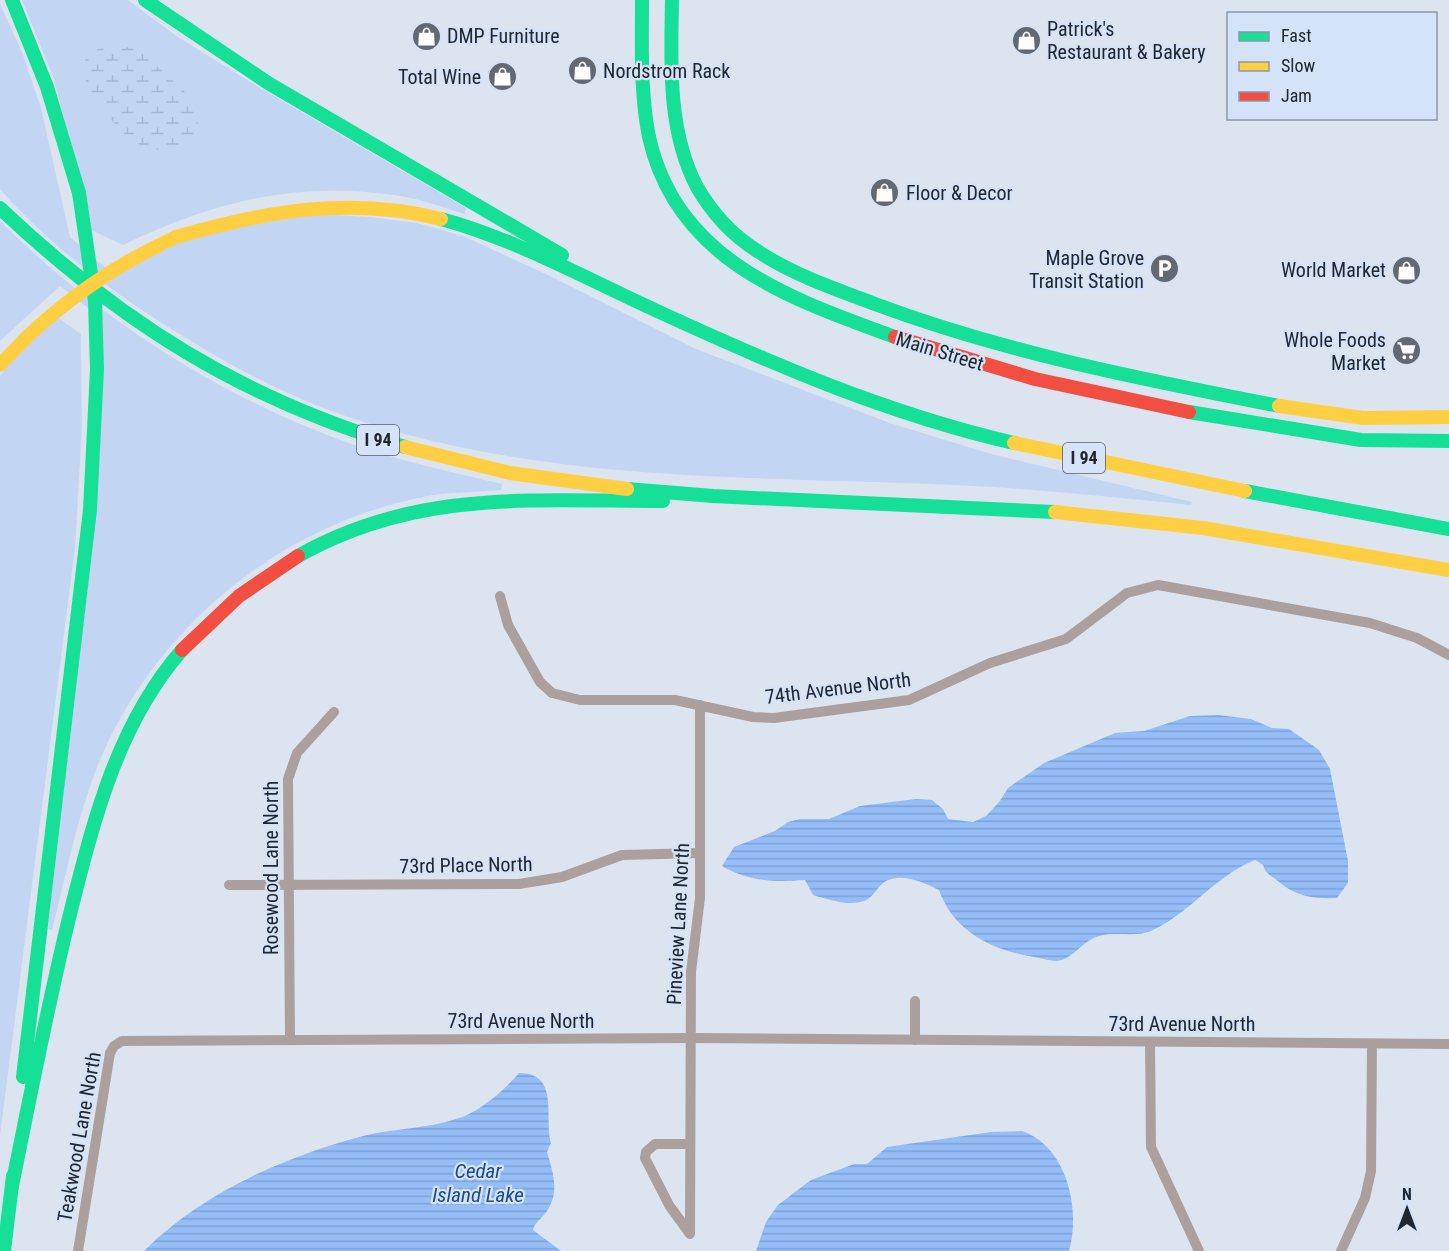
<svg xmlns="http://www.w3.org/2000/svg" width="1449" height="1251" viewBox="0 0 1449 1251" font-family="'Roboto Condensed',sans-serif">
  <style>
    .grass { fill: #c2d6f4 }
    .wetland { fill: url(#wetland-marsh) }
    .water { fill: url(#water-rules) }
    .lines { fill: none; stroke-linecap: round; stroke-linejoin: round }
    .street { stroke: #aca09e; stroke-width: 10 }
    .fast { stroke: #16e098; stroke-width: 14 }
    .slow { stroke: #ffcf43; stroke-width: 14 }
    .jam { stroke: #f24e42; stroke-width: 14 }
    .fast-bridge { stroke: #16e098; stroke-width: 14 }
    .slow-bridge { stroke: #ffcf43; stroke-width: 14 }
    .labels { text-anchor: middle; stroke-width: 4.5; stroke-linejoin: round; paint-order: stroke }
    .shield { fill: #d4e3f8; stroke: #575f6b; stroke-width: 1.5 }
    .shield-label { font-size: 18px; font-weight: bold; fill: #21272f }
    .poi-label { font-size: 20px; fill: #21272f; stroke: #d4e3f8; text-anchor: start }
    .street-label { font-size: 20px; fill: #21272f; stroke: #d4e3f8 }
    .water-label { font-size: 21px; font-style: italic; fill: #184a8e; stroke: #d4e3f8 }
  </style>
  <defs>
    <pattern id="wetland-marsh" width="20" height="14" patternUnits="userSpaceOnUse" patternTransform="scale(1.5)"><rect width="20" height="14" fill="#c2d6f4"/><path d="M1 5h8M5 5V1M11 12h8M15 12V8" fill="none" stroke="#a6b8d2"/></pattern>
    <pattern id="water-rules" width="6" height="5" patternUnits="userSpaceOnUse" patternTransform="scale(1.5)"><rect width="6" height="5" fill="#95bdf7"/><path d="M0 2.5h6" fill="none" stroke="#80a2d4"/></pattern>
  </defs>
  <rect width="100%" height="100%" fill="#dce4f0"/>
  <g class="grass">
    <path d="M 22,0 L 128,0 L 178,37 L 260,88 L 466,208 L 465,214 C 441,207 418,198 394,195 C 293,181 213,202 123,245 L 91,230 L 54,79 Z"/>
    <path d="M 0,4 L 22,52 L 41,108 L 70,237 L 114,275 L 178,243 L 266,220 L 318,214 L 370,217 L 417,223 L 463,236 L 548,275 L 696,349 L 890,423 L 991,454 L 1192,502 L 1191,505 C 1104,496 1017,487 930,484 C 732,476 533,481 343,415 C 285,395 230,366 178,333 C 114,294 50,246 0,189 Z"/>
    <path d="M 0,221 C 97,317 215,394 343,441 C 394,460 449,471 502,484 L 501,490 C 479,492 455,492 433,495 C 292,520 170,614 108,742 C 80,801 68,867 52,930 L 48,929 L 101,318 L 60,286 L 0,341 Z"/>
    <path d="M 57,317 L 81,334 L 82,427 L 75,548 L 0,1136 L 0,376 L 9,364 Z"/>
  </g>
  <path class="wetland" d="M 112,45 L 138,49 L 184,91 L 195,109 L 199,130 C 159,172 125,141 99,103 C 91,90 79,77 85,61 C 88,50 102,48 112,45 Z"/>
  <g class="water">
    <path d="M 1218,715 L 1251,719 L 1272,728 L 1289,729 L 1319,750 L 1330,769 L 1348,861 L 1348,883 L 1337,898 C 1314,899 1297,897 1279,882 C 1271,875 1266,875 1263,865 L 1255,860 C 1215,876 1191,912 1153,930 C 1138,938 1116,931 1099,936 C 1083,940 1072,960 1057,961 C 1050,961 1041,958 1034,957 C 992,950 954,932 939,890 C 922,882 897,870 881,885 C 876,890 871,899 864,901 C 847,906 830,900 813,895 L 805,880 C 774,882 750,882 722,866 L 734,847 L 775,831 L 788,822 L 800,819 L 829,819 L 860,806 L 916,799 L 932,800 L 943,809 L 948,819 L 973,822 L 986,816 L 1000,801 L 1008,788 L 1044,763 L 1115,733 L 1144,731 L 1190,716 Z"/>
    <path d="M 519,1073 C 560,1073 544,1117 551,1143 L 547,1152 C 553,1173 560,1191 547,1211 C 542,1219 535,1221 533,1230 L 561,1251 L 144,1251 C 201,1194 282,1158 359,1137 C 392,1128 430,1129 462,1117 C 483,1109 505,1089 519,1073 Z"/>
    <path d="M 1022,1131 C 1067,1146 1081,1210 1069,1251 L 756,1251 L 766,1222 L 778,1205 L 811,1180 L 854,1164 L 867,1164 L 887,1147 L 991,1132 Z"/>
  </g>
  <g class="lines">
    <g class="street">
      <path d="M 500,596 L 508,625 L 540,682 L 552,693 L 580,700 L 675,700 L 753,717 L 774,718 L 909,700 L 990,663 L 1066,639 L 1127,593 L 1158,585 L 1370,623 L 1417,638 L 1449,655"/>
      <path d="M 229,885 L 519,884 L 562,877 L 622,855 L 700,853"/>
      <path d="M 290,1040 L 288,779 L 297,753 L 334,712"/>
      <path d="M 915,1040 L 915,1001"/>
      <path d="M 1150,1042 L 1151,1147 L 1199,1251"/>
      <path d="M 690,1144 L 655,1144 L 646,1152 L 645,1158 L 669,1205 L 690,1234 L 691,972 L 700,898 L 700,705"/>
      <path d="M 78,1251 L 110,1053 L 114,1046 L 122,1041 L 692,1038 L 1449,1044"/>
      <path d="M 1341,1251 L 1365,1198 L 1371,1171 L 1372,1044"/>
    </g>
    <g class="fast">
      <path d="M 12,0 L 47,87 L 79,193"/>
      <path d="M 145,0 L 268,83 L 562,255"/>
      <path d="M 642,0 C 642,45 640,92 649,137 C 677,261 789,298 895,337"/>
      <path d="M 672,0 C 671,62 667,130 697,187 C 712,213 733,236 759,252 C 794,275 835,289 875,304 C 1006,353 1142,379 1279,406"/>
      <path d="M 0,208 C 121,323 244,400 405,447"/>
      <path d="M 441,219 C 515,239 585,278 655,310 C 772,364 888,414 1014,443"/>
      <path d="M 1189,412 L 1361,440 L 1449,441"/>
      <path d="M 627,489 L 713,496 L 1055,512"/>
      <path d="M 1245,491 L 1449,529"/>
      <path d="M 298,556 C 416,489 533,501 663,501"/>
      <path d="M 23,1077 L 90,510 L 97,369"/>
      <path d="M 12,1186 C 31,1092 49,998 72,906 C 95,815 119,722 182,650"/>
      <path d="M 4,1251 L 13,1176"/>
    </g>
    <g class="slow">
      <path d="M 176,237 C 265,211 350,196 441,219"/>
      <path d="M 0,365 L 25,339"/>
      <path d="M 1279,406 L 1363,418 L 1449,417"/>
      <path d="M 1014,443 L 1245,491"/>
      <path d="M 405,447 L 510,473 L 627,489"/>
      <path d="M 1055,512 L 1203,528 L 1449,570"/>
    </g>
    <g class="jam">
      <path d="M 895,337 L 1035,379 L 1189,412"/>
      <path d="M 182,650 L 239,596 L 298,556"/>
    </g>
    <path class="fast-bridge" d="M 79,193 L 95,301 L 97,369"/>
    <path class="slow-bridge" d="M 25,339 C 70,296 119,263 176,237"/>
  </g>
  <defs>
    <symbol id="shop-disc" viewBox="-11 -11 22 22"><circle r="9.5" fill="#626973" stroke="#d4e3f8"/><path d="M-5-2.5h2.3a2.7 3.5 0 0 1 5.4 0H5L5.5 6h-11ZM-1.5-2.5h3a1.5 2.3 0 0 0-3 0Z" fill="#fff"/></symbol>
    <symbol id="parking-disc" viewBox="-11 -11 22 22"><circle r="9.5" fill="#626973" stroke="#d4e3f8"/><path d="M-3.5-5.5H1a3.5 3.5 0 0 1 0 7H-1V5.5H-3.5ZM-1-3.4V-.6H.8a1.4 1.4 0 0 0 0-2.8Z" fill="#fff"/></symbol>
    <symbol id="supermarket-disc" viewBox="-11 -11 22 22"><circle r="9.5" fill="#626973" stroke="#d4e3f8"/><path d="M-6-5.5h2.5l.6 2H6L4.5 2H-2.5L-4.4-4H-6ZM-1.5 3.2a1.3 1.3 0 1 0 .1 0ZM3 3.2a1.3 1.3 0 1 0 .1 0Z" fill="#fff"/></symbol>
  </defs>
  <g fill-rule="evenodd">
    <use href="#shop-disc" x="410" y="20" width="33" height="33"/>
    <use href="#shop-disc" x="1010" y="24" width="33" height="33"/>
    <use href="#shop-disc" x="566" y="54" width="33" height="33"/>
    <use href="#shop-disc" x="486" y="60" width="33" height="33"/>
    <use href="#shop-disc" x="868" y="176" width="33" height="33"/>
    <use href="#parking-disc" x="1148" y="252" width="33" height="33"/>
    <use href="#shop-disc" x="1390" y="254" width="33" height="33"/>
    <use href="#supermarket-disc" x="1390" y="334" width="33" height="33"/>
  </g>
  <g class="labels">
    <g class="shield">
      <rect x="357" y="425" width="42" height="30" rx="4.5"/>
      <rect x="1063" y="443" width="42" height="30" rx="4.5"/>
    </g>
    <g class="shield-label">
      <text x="378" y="446">I 94</text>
      <text x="1084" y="464">I 94</text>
    </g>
    <g class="poi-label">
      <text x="1047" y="36">Patrick's<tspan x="1047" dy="23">Restaurant &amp; Bakery</tspan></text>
      <text x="447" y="43">DMP Furniture</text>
      <text x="603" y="78">Nordstrom Rack</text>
      <text x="481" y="84" text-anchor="end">Total Wine</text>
      <text x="906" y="200">Floor &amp; Decor</text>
      <text x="1144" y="265" text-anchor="end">Maple Grove<tspan x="1144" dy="23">Transit Station</tspan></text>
      <text x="1386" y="277" text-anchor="end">World Market</text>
      <text x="1386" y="347" text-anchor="end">Whole Foods<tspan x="1386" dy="23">Market</tspan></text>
    </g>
    <g class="street-label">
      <text transform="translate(940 351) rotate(17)" y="7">Main Street</text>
      <text transform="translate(838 688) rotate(-7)" y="7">74th Avenue North</text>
      <text transform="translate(466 865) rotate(-1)" y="7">73rd Place North</text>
      <text transform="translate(271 868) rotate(-90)" y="7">Rosewood Lane North</text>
      <text transform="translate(678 924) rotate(-87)" y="7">Pineview Lane North</text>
      <text x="521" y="1028">73rd Avenue North</text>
      <text x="1182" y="1031">73rd Avenue North</text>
      <text transform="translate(79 1137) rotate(-80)" y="7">Teakwood Lane North</text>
    </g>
    <g class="water-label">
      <text x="478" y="1178">Cedar<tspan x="478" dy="24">Island Lake</tspan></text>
    </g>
  </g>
  <rect x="1227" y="12" width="210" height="108" fill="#d4e3f8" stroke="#8c98a8" stroke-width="1.5"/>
  <rect x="1239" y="32" width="30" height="9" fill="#16e098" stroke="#8c98a8" stroke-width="1.5"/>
  <text x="1281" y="42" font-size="18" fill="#21272f">Fast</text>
  <rect x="1239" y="62" width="30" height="9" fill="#ffcf43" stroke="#8c98a8" stroke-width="1.5"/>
  <text x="1281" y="72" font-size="18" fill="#21272f">Slow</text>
  <rect x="1239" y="92" width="30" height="9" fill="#f24e42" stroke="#8c98a8" stroke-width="1.5"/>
  <text x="1281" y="102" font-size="18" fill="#21272f">Jam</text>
  <g transform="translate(1407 1209)" stroke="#d4e3f8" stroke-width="4.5" paint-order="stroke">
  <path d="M0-4.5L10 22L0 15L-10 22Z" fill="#21272f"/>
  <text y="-9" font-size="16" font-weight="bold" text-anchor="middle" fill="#21272f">N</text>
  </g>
</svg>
